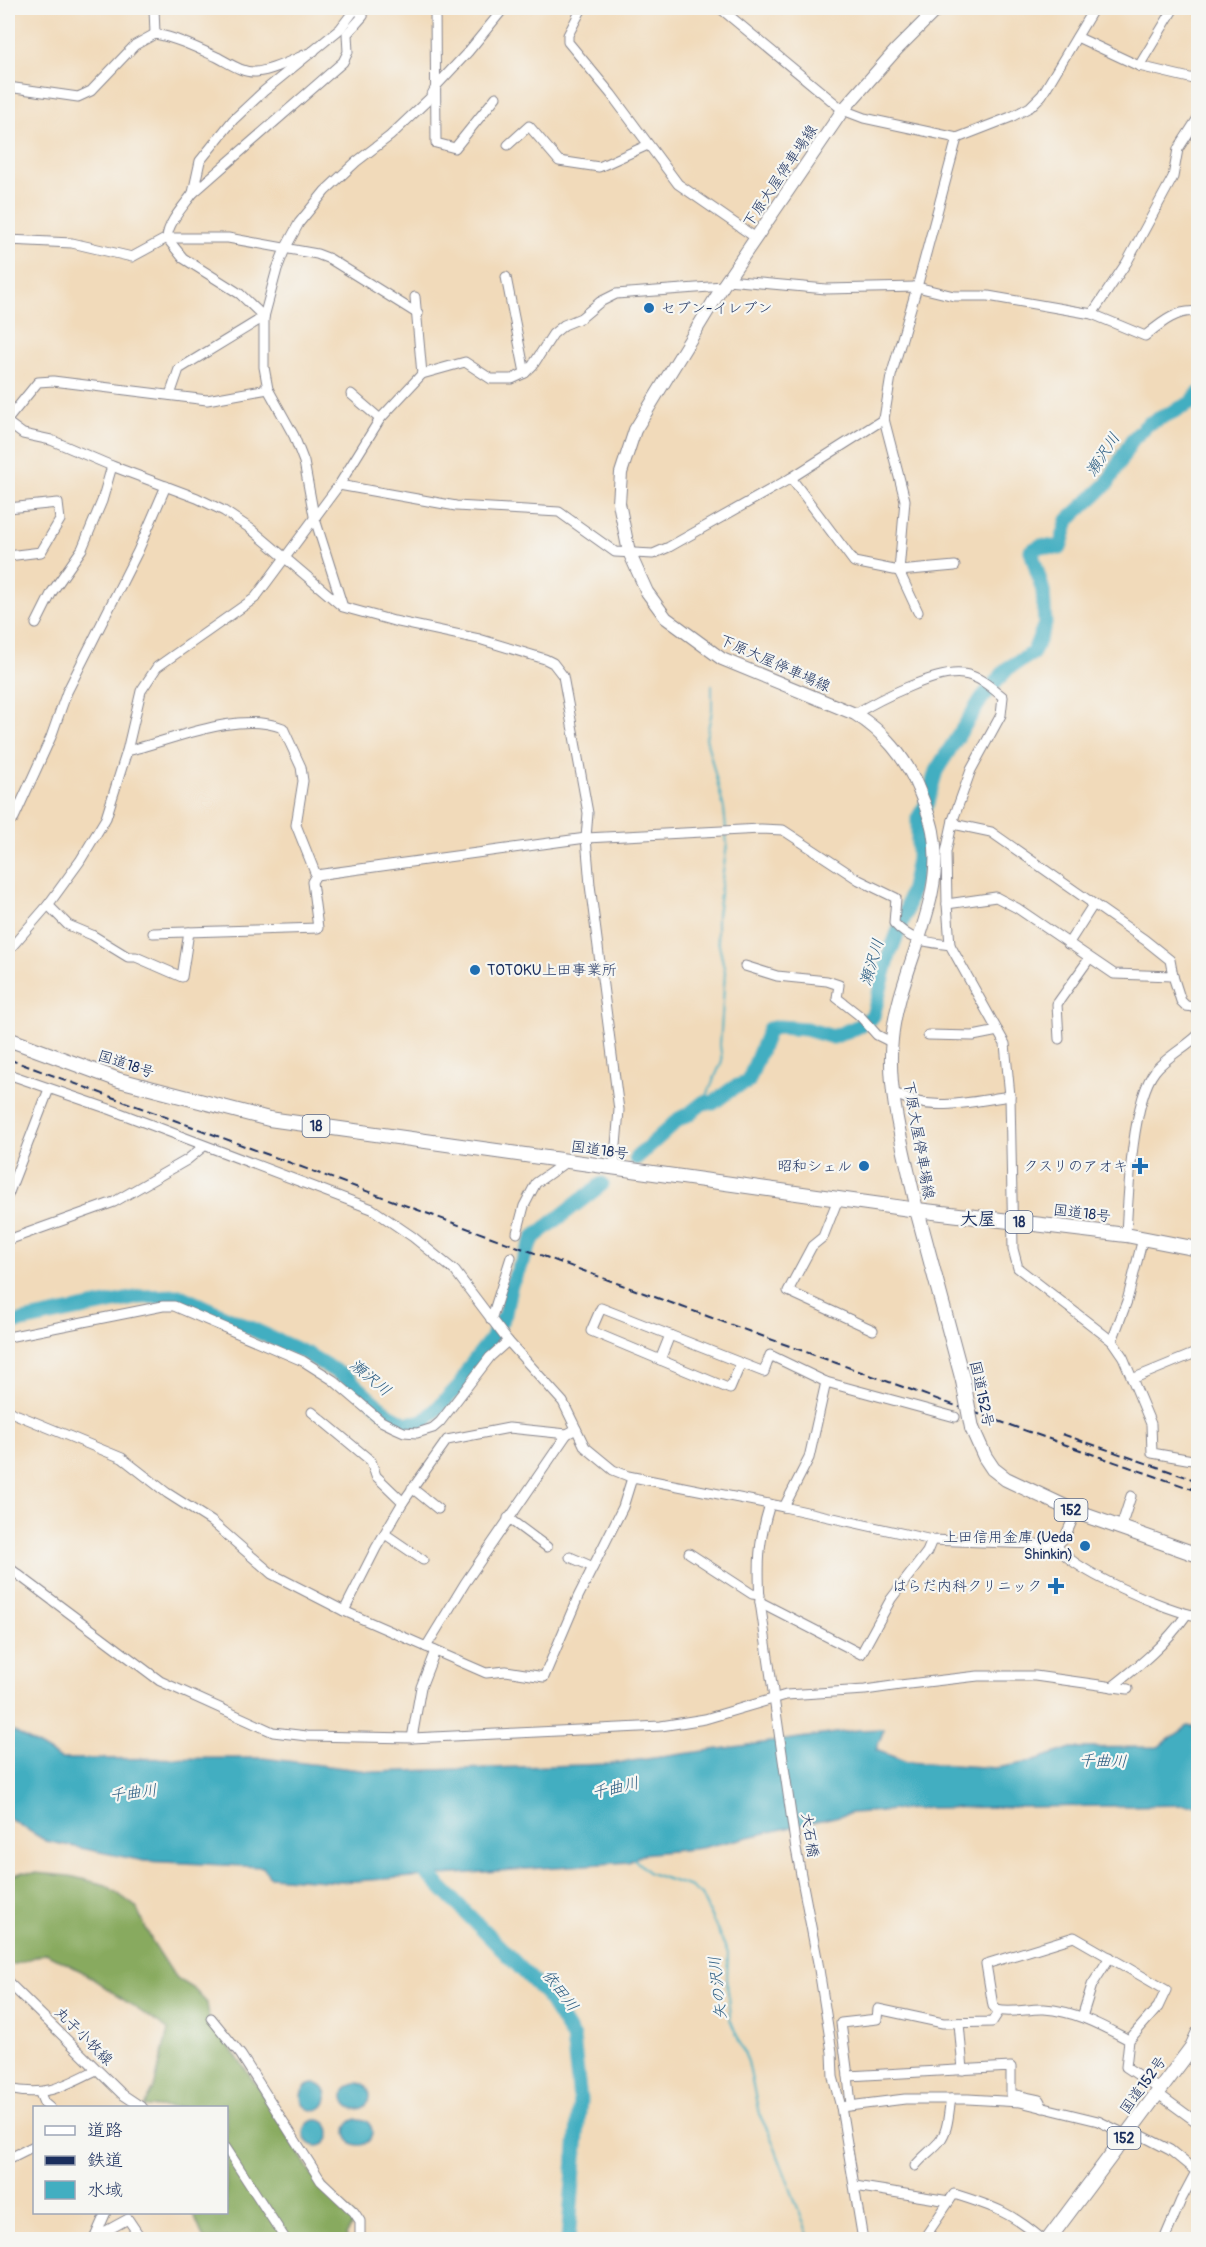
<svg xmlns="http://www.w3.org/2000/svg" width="1206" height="2247" viewBox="0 0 1206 2247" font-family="Pangolin,'Klee One',sans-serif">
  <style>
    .forest { fill: #88aa5e; stroke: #526c5e; stroke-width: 1.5 }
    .water { fill: #42aec1; stroke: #2e6e90; stroke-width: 1.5 }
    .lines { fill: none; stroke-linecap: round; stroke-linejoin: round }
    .stream { stroke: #42aec1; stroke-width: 2 }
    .river { stroke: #42aec1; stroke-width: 15 }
    .minor-casing { stroke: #86848c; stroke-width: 11 }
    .major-casing { stroke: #86848c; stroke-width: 14 }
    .highway-casing { stroke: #86848c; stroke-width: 16 }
    .minor { stroke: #fff; stroke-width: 9 }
    .major { stroke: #fff; stroke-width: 12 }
    .highway { stroke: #fff; stroke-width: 14 }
    .rail { stroke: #1b2f5e; stroke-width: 2; stroke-dasharray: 9 4.5; stroke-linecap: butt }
    .highway-bridge-casing { stroke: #86848c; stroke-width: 16; stroke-linecap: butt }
    .highway-bridge { stroke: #fff; stroke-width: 14 }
    .poi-dot { fill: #1f6fb2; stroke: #f6f6f2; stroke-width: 2 }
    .labels { text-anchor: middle; stroke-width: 4.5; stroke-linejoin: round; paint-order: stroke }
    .shield { fill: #f6f6f2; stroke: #5d6b8a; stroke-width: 1.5 }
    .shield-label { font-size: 14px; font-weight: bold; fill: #1b2f5e }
    .street-label { font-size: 15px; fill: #1b2f5e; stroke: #f6f6f2 }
    .poi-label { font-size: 15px; fill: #1b2f5e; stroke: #f6f6f2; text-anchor: end }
    .water-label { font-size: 16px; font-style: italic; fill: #295b81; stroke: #f6f6f2 }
    .quarter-label { font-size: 18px; font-weight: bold; fill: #1b2f5e; stroke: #f6f6f2 }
  </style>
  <rect width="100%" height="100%" fill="#f6f6f2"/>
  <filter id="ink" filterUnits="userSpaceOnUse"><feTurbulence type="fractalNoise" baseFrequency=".0167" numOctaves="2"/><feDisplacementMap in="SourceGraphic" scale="12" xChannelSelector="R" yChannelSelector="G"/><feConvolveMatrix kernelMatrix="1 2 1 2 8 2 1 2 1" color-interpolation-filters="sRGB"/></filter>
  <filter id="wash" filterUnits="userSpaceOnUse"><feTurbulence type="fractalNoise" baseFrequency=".008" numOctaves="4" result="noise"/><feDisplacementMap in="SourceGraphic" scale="24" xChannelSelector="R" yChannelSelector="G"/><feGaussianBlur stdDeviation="1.35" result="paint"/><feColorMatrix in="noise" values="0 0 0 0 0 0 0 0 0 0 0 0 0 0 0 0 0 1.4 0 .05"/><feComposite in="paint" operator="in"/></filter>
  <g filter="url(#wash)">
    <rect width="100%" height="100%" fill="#f1daba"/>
    <path class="forest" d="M 23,1872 L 70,1876 L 106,1885 L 136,1907 L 152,1941 L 175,1977 L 193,1988 L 207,2003 L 209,2019 L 259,2088 L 311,2173 L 352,2215 L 355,2220 L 346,2235 L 348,2239 L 204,2239 L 193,2213 L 226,2212 L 226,2108 L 144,2107 L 154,2088 L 168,2030 L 81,1971 L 46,1953 L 13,1965 L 8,1963 L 8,1877 Z"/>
    <g class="water">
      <path d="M 1188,1726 L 1198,1728 L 1198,1805 L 926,1808 L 852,1813 L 701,1848 L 642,1854 L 629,1862 L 341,1882 L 270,1877 L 263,1867 L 144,1861 L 46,1841 L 8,1818 L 8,1728 L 61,1759 L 263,1758 L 376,1772 L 610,1764 L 858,1730 L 884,1729 L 876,1750 L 907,1762 L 997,1768 L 1029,1762 L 1071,1748 L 1158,1747 Z"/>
      <circle cx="357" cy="2096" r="13"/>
      <circle cx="314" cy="2097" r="13"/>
      <circle cx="359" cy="2132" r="13"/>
      <circle cx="317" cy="2133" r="13"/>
    </g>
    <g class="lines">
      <g class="stream">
        <path d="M 712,685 L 712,711 L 706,738 L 724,809 L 726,829"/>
        <path d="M 704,1102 L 722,1061 L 720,1045 L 725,972 L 717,936 L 717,915 L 727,844 L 726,835"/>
        <path d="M 633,1858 L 649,1873 L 691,1887 L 701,1895 L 728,1953 L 727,1981 L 730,2019 L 748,2062 L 759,2114 L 770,2135 L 810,2240"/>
      </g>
      <g class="river">
        <path d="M 636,1158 L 679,1119 L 689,1114 L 704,1102 L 713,1103 L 733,1088 L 748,1082 L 769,1029 L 778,1027 L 806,1029 L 833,1037 L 857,1027 L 873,1016 L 889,955 L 905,915 L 912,888 L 918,859 L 918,818 L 927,803 L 936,771 L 982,698 L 1008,668 L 1033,653 L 1045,624 L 1043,591 L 1031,551 L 1040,546 L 1060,548 L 1068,520 L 1107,484 L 1132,440 L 1148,424 L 1191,403 L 1198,394"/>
        <path d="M 8,1324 L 140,1297 L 180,1296 L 307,1354 L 350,1380 L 389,1415 L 406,1424 L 425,1421 L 460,1385 L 470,1366 L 491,1339 L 505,1314 L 510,1287 L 534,1237 L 602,1184"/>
        <path d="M 417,1863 L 545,1993 L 573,2038 L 580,2100 L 568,2240"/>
      </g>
    </g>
  </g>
  <g filter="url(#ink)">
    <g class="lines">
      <defs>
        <g id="minor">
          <path d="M 154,8 L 155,34"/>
          <path d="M 435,8 L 436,143 L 455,148 L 496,97"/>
          <path d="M 582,8 L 568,35 L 568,42 L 611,94 L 678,184 L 756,238"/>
          <path d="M 720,8 L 843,110 L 864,118 L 957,138 L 1011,117 L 1030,107 L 1042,95 L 1094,8"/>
          <path d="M 1077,37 L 1139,66 L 1198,80"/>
          <path d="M 1139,66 L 1174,8"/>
          <path d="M 8,87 L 78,97 L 91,91 L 135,45 L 155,34 C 177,38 197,48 217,57 C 229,63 242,73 256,72 C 275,70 296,58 314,51"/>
          <path d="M 508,145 L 529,126 L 559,161 L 599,167 L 648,145"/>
          <path d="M 193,193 L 200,161 L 233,120 L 264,91 L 340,29 L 356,8"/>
          <path d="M 167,238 C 168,222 184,206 193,193 L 343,62 L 348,52 L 347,34 L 363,16 L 356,8"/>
          <path d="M 167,238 L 183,258 L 240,294 L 264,317"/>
          <path d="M 8,240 L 72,243 L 132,257 L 167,238 L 228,238 L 317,254 L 330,259 L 418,314"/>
          <path d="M 506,277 L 525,373"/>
          <path d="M 727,280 L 826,289 L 917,287 L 954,296 L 988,296 L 1092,314 L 1127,262 L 1173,177 L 1178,149 L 1198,118"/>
          <path d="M 415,297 L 422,374"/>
          <path d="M 1092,314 L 1145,336 C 1161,323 1177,309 1198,312"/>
          <path d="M 351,394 L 380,419"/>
          <path d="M 170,395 L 179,369 L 264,317"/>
          <path d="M 8,419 L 38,382 L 53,381 L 207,400 L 268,389"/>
          <path d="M 8,423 L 23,434 L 51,440 L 112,466 L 197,498 L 224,511 L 251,529 L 343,607 L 394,621 L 479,639 L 545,659 L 553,663 L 563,676 L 588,813 L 586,838 L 590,885 L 619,1110 L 614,1169"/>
          <path d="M 791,478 L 854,562 L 899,571 L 955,566"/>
          <path d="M 339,485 L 456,506 L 559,512 L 615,552 L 653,554 L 669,547 L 791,478 L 884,419"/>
          <path d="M 8,508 L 58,503 L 60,520 L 41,552 L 8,556"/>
          <path d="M 342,604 L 314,516 L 304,462 L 294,436 L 268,389 L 264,367 L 264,317 L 277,269 L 285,249 L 299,223 L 325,191 L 356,162 L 390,136 L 430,98 L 437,85 L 468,52 L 504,8"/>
          <path d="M 918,612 L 899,571 L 905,500 L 884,419 L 891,376 L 917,287 L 957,138"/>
          <path d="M 36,624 L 52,592 L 82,549 L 102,501 L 112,466"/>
          <path d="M 855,714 C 878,700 936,670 963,674 C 979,676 991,687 1003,697 L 1001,715 L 971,770 L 953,820 L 946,852 L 947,904 L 950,945"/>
          <path d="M 127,751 C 173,740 238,710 283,728 L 301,767 L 303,781 L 296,825 L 316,875 L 586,838 L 761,829 L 783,830 L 859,880 L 896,898 L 894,923 C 911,942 927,942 950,945 L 1005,1044 L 1010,1096 L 1013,1249 L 1018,1268 L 1112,1341"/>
          <path d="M 8,816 L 14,818 L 51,737 L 67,692 L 138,551 L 166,486"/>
          <path d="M 947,904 L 996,897 L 1017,908 L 1114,974 L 1173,976 L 1170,960 L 1145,940 L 991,832 L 958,825 L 953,820"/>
          <path d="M 48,905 L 68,925 L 92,935 L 128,957 L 136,957 L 182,977 L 189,932"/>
          <path d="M 153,933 L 318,928 L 312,882 L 316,875"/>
          <path d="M 1068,944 L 1093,905"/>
          <path d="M 8,951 L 48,905 L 80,861 L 106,818 L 127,751 L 141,691 L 157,667 L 255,598 L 339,485 L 380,419 L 422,374 L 465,362 L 491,379 L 512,379 L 525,373 L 533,365 L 553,334 L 564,325 L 581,318 L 600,302 L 616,294 L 723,286"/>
          <path d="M 745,966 L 777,976 L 827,981 L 839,985 L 837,998 L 860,1016 L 877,1035 L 891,1042"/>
          <path d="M 1173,976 L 1181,1001 L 1186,1006 L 1194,1007 L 1198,1012"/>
          <path d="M 928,1035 L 973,1036 L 998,1031"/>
          <path d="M 1059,1039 L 1057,1004 L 1089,959"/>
          <path d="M 8,1074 L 112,1110 L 372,1209 L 413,1237 L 455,1271 L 508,1341 L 563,1402 L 585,1447 L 613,1470 L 628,1476 L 784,1507 L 932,1540 L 1057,1545 L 1065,1537 L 1076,1512"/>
          <path d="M 895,1093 C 928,1114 973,1101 1010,1096"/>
          <path d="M 8,1195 L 49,1089"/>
          <path d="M 838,1199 L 823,1237 L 812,1246 L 788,1291 L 873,1330"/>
          <path d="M 517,1233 L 524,1206 L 536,1183 L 566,1162"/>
          <path d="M 1126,1235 C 1128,1197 1132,1100 1155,1071 C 1165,1058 1186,1047 1198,1035"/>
          <path d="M 1143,1238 L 1127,1301 L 1112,1341 L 1123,1357 L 1151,1424 L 1152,1453 L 1198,1461"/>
          <path d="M 8,1240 L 114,1202 L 187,1160 L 204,1146"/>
          <path d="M 601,1308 L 741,1363 L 730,1389 L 591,1331 Z"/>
          <path d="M 491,1320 L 511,1257"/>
          <path d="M 8,1337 L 163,1306 L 174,1306 L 303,1361 L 333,1380 L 381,1421 L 395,1428 L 404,1432 L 417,1433 L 433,1428 L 440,1422 L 490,1357 L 508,1341"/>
          <path d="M 660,1360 L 670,1335"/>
          <path d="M 741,1363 L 764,1372 L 770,1355 L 826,1382 L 955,1417"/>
          <path d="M 1132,1379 L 1198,1352"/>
          <path d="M 8,1411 L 122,1458 L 167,1493 L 211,1521 L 272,1574 L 344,1611 L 486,1673 L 506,1671 L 544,1677 L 578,1597 L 623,1507 L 632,1478"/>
          <path d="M 312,1412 L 371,1461 L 376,1476 L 403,1502"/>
          <path d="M 412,1488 L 438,1509"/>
          <path d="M 770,1504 C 758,1542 758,1564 760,1602 L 796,1849 L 818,1963 L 832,2052 L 833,2077 L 841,2107 L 863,2240"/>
          <path d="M 784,1507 L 809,1458 L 826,1382"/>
          <path d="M 508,1518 L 547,1547"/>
          <path d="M 1121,1527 L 1131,1496"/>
          <path d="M 385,1534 L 423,1560"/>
          <path d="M 1057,1545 C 1067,1569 1172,1613 1198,1616"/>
          <path d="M 689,1553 L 752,1594 L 760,1595"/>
          <path d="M 570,1557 L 593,1567"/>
          <path d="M 8,1567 L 160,1681 L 273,1732 L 307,1736 L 412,1738 L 661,1726 L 705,1719 L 786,1695 L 865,1690 L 900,1685 L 978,1676 L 1035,1676 L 1128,1689"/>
          <path d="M 760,1602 L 861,1654 L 891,1599 L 927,1552 L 932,1540"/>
          <path d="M 344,1611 L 376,1548 L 403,1502 L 447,1440 L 509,1428 L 567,1434 L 576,1429"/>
          <path d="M 426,1647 L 465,1583 L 567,1434"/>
          <path d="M 1112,1687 C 1140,1665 1166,1644 1187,1614"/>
          <path d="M 412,1738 L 421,1687 L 435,1651"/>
          <path d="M 8,1982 L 122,2094 L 143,2108"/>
          <path d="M 1082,2017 L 1092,1985 L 1110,1957"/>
          <path d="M 211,2018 L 241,2055 L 321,2181 L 354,2212 L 360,2221 L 360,2240"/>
          <path d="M 959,2023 L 963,2070"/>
          <path d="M 1129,2040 L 1158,2007 L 1166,1990 L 1074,1937 L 986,1964 L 993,2006 L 997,2010 C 1012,2014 1029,2008 1044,2009 C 1076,2011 1102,2026 1129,2040 L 1126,2067 L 1159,2089"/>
          <path d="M 848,2076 L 841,2023 L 877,2019 L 878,2009 L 943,2023 L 992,2022 L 999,2011"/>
          <path d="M 8,2089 C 46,2097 62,2087 96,2070"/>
          <path d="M 40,2093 L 44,2103 L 50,2108"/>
          <path d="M 1157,2093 L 1198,2123"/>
          <path d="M 851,2105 L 848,2076 L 1011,2067 L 1011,2094 L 1039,2100 L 1043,2108"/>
          <path d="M 841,2107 L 905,2099 L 968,2099 L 1020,2102 L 1098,2121 L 1127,2135"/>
          <path d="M 1131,2130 L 1170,2150 L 1198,2173"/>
          <path d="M 226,2148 L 286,2240"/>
          <path d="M 8,2159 L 34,2146"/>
          <path d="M 915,2166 C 922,2157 932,2150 939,2142 C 949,2130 948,2113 951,2099"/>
          <path d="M 855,2186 L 949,2201"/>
          <path d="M 95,2237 L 128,2219 L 142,2240"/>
          <path d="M 95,2237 L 106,2212"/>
          <path d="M 923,2240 L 954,2194 C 993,2206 1012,2213 1043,2240"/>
          <path d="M 1164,2240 L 1181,2200 L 1198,2168"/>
        </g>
        <path id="major" d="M 917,1210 C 906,1157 886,1093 892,1039 C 898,970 947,902 933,831 C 930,816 924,802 918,788 C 906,758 883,731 855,714 L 722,659 L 666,618 L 647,592 L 629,552 L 619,503 L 621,473 L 635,430 L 723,286 L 843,110 L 896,50 L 938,8"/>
        <g id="highway">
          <path d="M 8,1039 L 119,1080 L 269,1119 L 917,1210 L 1126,1235 L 1198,1249"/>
          <path d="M 917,1210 L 963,1381"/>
          <path d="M 972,1428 L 985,1457 L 993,1469 L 1006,1479 L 1076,1512 L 1198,1555"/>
          <path d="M 1048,2240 L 1192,2047 L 1198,2034"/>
        </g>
      </defs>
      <use href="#minor" class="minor-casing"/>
      <use href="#major" class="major-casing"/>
      <use href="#highway" class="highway-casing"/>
      <use href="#minor" class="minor"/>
      <use href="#major" class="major"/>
      <use href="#highway" class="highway"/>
      <g class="rail">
        <path d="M 8,1059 C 404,1204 799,1353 1198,1491"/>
        <path d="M 1062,1434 L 1198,1481"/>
      </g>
      <defs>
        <path id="highway-bridge" d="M 963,1381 L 972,1428"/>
      </defs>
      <use href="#highway-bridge" class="highway-bridge-casing"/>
      <use href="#highway-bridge" class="highway-bridge"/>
    </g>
  </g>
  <g class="poi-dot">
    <circle cx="649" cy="308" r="6"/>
    <circle cx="475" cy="970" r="6"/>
    <circle cx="864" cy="1166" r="6"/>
    <path d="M1137 1157h6v6h6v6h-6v6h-6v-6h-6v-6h6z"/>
    <circle cx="1085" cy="1546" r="6"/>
    <path d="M1053 1577h6v6h6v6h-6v6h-6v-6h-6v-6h6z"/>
  </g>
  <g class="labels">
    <g class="shield">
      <rect x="302.5" y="1115" width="27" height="22" rx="4.5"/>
      <rect x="1005.5" y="1211" width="27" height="22" rx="4.5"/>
      <rect x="1054.5" y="1499" width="33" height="22" rx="4.5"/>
      <rect x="1107.5" y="2127" width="33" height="22" rx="4.5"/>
    </g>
    <g class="shield-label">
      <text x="316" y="1131">18</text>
      <text x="1019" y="1227">18</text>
      <text x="1071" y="1515">152</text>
      <text x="1124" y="2143">152</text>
    </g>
    <g class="street-label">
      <text transform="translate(780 176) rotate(-56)" y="5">下原大屋停車場線</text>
      <text transform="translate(775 663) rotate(24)" y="5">下原大屋停車場線</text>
      <text transform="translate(126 1064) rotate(18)" y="5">国道18号</text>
      <text transform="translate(919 1140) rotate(80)" y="5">下原大屋停車場線</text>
      <text transform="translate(600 1150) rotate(8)" y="5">国道18号</text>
      <text transform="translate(1082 1213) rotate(7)" y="5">国道18号</text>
      <text transform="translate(982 1394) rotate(78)" y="5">国道152号</text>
      <text transform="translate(810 1835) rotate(81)" y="5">大石橋</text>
      <text transform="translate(84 2036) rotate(45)" y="5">丸子小牧線</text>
      <text transform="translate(1143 2085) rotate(-54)" y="5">国道152号</text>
    </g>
    <g class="poi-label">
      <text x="661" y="313" text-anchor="start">セブン-イレブン</text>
      <text x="487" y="975" text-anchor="start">TOTOKU上田事業所</text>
      <text x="852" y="1171">昭和シェル</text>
      <text x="1128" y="1171">クスリのアオキ</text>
      <text x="1073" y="1542">上田信用金庫 (Ueda<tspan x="1073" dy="17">Shinkin)</tspan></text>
      <text x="1042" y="1591">はらだ内科クリニック</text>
    </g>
    <g class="water-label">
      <text transform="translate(1102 454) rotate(-57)" y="6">瀬沢川</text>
      <text transform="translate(871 962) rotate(-73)" y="6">瀬沢川</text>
      <text transform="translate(371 1377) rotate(40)" y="6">瀬沢川</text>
      <text transform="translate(1103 1760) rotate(2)" y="6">千曲川</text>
      <text transform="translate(615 1787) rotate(-13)" y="6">千曲川</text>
      <text transform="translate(133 1792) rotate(-7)" y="6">千曲川</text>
      <text transform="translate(717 1988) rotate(-96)" y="6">矢の沢川</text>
      <text transform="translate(561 1990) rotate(53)" y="6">依田川</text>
    </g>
    <g class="quarter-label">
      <text x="978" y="1225">大屋</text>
    </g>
  </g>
  <rect width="1206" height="2247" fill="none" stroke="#f6f6f2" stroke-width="30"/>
  <rect x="33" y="2106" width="195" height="108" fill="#f6f6f2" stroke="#9ea6b7" stroke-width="1.5"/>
  <rect x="45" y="2126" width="30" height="9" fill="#ffffff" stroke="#9ea6b7" stroke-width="1.5"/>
  <text x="87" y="2136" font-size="18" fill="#1b2f5e">道路</text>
  <rect x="45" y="2156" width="30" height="9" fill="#1b2f5e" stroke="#9ea6b7" stroke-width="1.5"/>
  <text x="87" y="2166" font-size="18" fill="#1b2f5e">鉄道</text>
  <rect x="45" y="2181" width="30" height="18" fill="#42aec1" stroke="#9ea6b7" stroke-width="1.5"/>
  <text x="87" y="2196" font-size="18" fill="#1b2f5e">水域</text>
</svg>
